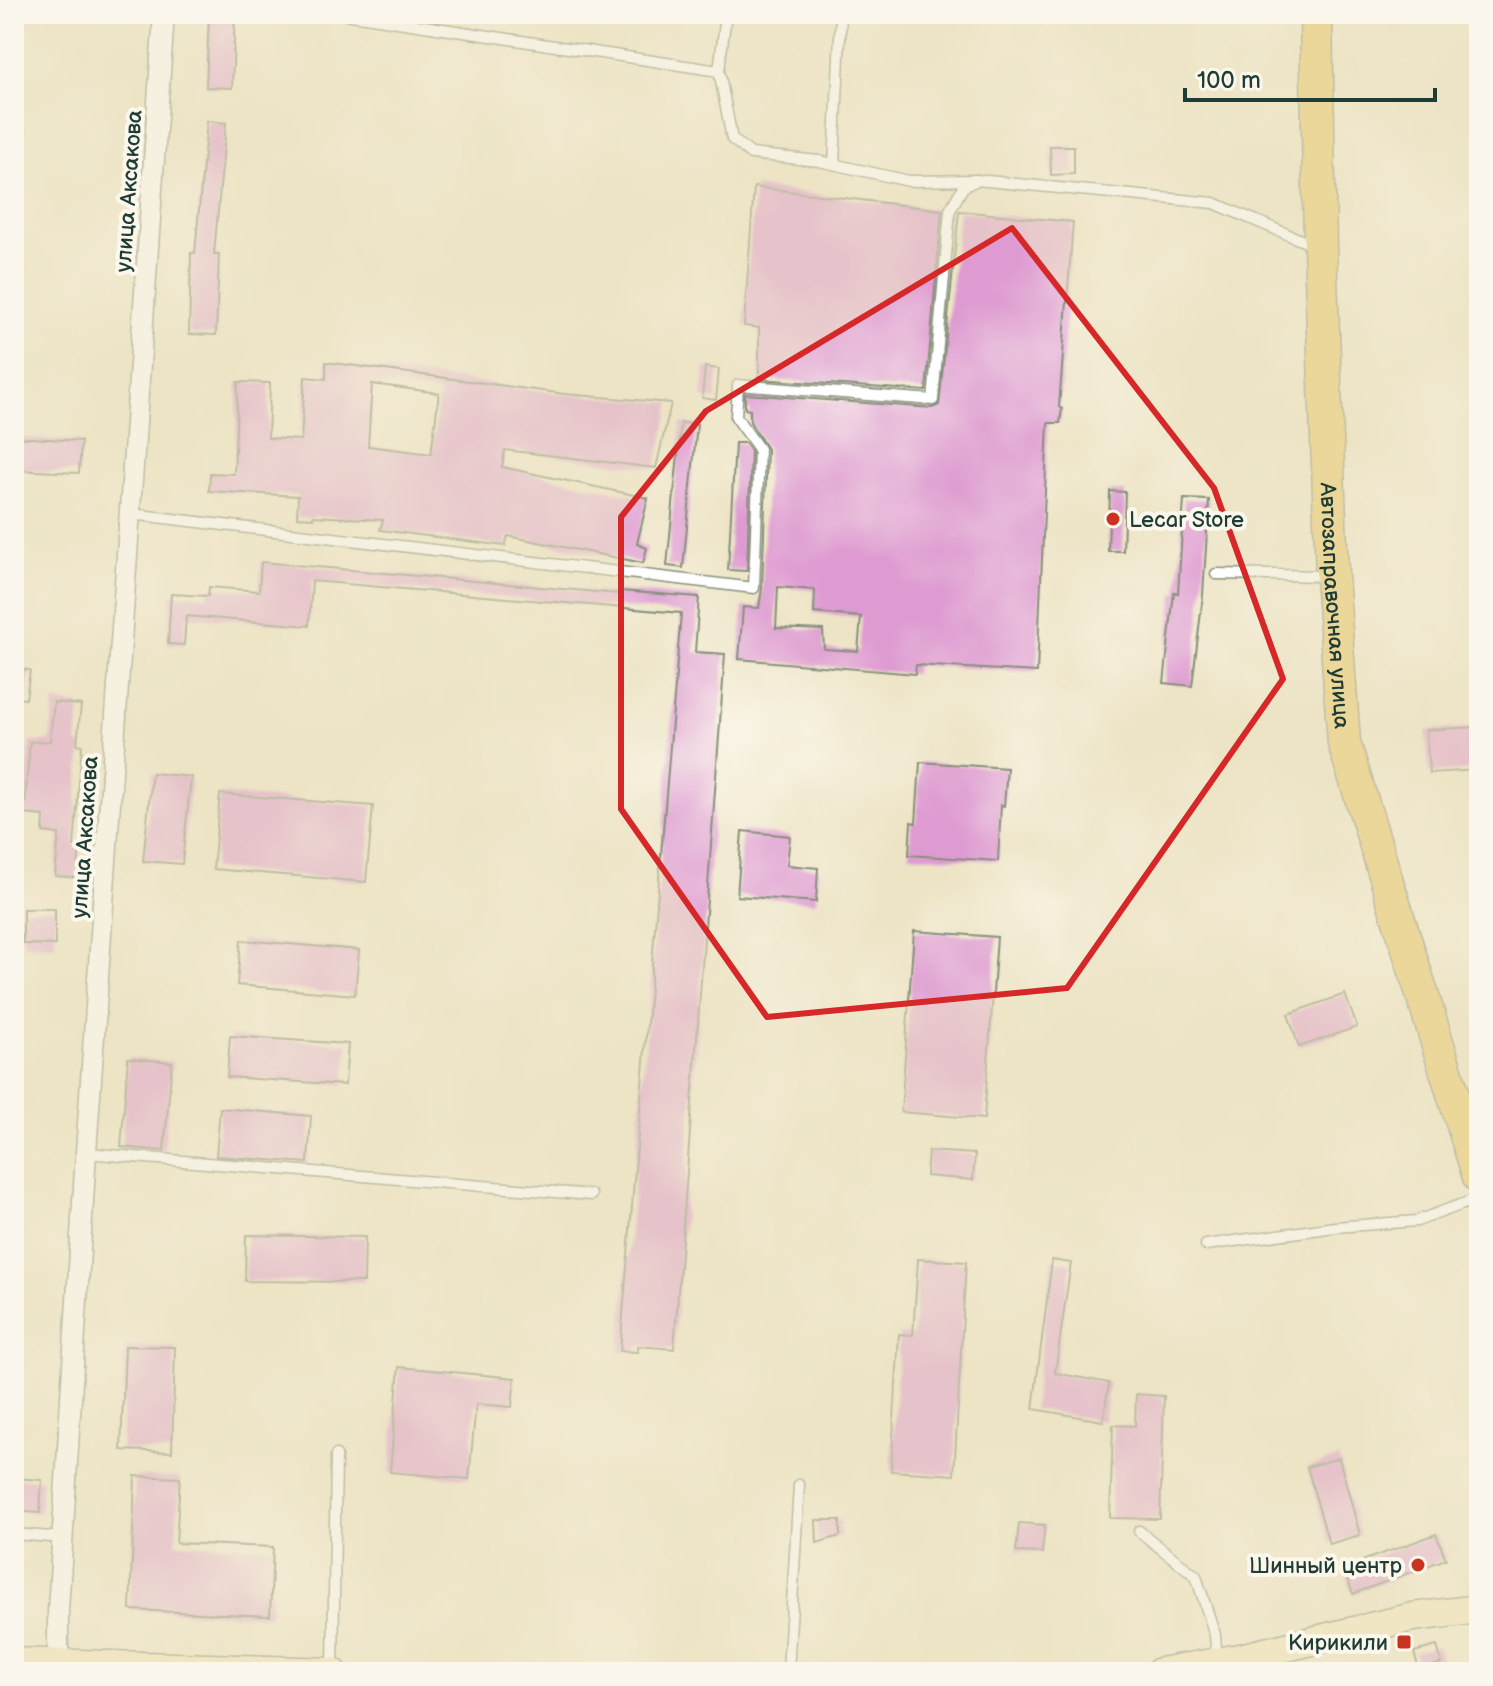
<svg xmlns="http://www.w3.org/2000/svg" width="1493" height="1686" viewBox="0 0 1493 1686" font-family="'Balsamiq Sans',sans-serif">
  <style>
    .building { fill: #de9bd1; fill-rule: evenodd }
    .lines { fill: none; stroke-linecap: round; stroke-linejoin: round }
    .lane-casing { stroke: #86907c; stroke-width: 13 }
    .street-casing { stroke: #86907c; stroke-width: 23 }
    .secondary-casing { stroke: #86907c; stroke-width: 31 }
    .primary-casing { stroke: #86907c; stroke-width: 35 }
    .lane { stroke: #fff; stroke-width: 10 }
    .street { stroke: #fff; stroke-width: 20 }
    .secondary { stroke: #f7e9c3; stroke-width: 28 }
    .primary { stroke: #eac769; stroke-width: 32 }
    .marked { fill: none; stroke: #d62828; stroke-width: 6; stroke-linejoin: round }
    .poi-dot { fill: #c8321e; stroke: #fbf7ec; stroke-width: 3 }
    .labels { text-anchor: middle; stroke-width: 8; stroke-linejoin: round; paint-order: stroke }
    .street-label { font-size: 22px; fill: #1f3d34; stroke: #fbf7ec }
    .poi-label { font-size: 22px; fill: #1f3d34; stroke: #fbf7ec; text-anchor: end }
  </style>
  <rect width="100%" height="100%" fill="#fbf7ec"/>
  <filter id="ink" filterUnits="userSpaceOnUse"><feTurbulence type="fractalNoise" baseFrequency=".0125" numOctaves="2"/><feDisplacementMap in="SourceGraphic" scale="16" xChannelSelector="R" yChannelSelector="G"/><feConvolveMatrix kernelMatrix="1 2 1 2 8 2 1 2 1" color-interpolation-filters="sRGB"/></filter>
  <filter id="wash" filterUnits="userSpaceOnUse"><feTurbulence type="fractalNoise" baseFrequency=".006" numOctaves="4" result="noise"/><feDisplacementMap in="SourceGraphic" scale="32" xChannelSelector="R" yChannelSelector="G"/><feGaussianBlur stdDeviation="1.8" result="paint"/><feColorMatrix in="noise" values="0 0 0 0 0 0 0 0 0 0 0 0 0 0 0 0 0 1.4 0 .05"/><feComposite in="paint" operator="in"/></filter>
  <g filter="url(#wash)">
    <rect width="100%" height="100%" fill="#ede4c5"/>
    <g id="blocks">
      <g class="building">
        <path d="M 209,14 L 235,14 L 232,88 L 206,87 Z"/>
        <path d="M 207,121 L 226,123 L 214,254 L 219,254 L 216,335 L 189,334 L 191,253 L 195,253 Z"/>
        <path d="M 1050,146 L 1074,146 L 1074,174 L 1051,175 Z"/>
        <path d="M 754,187 L 942,210 L 926,391 L 759,379 L 759,328 L 744,326 Z"/>
        <path d="M 959,211 L 1073,222 L 1059,407 L 1062,409 L 1060,423 L 1048,423 L 1037,672 L 916,665 L 915,674 L 739,659 L 743,607 L 759,608 L 762,588 L 767,449 L 750,422 L 750,410 L 745,409 L 745,394 L 932,408 L 939,405 ZM 778,587 L 815,590 L 814,613 L 861,617 L 858,651 L 824,649 L 823,630 L 776,628 Z"/>
        <path d="M 326,362 L 565,394 L 671,403 L 656,468 L 505,450 L 502,467 L 648,498 L 637,544 L 647,548 L 643,563 L 508,536 L 505,546 L 380,530 L 383,520 L 313,516 L 313,518 L 297,517 L 298,496 L 209,491 L 210,473 L 234,474 L 238,382 L 270,383 L 268,438 L 301,440 L 305,377 L 326,379 ZM 372,384 L 439,393 L 431,454 L 368,446 Z"/>
        <path d="M 705,367 L 719,369 L 716,400 L 702,398 Z"/>
        <path d="M 681,423 L 697,424 L 683,568 L 667,566 Z"/>
        <path d="M 14,437 L 81,441 L 79,473 L 14,470 Z"/>
        <path d="M 735,443 L 745,443 L 751,451 L 747,571 L 728,570 Z"/>
        <path d="M 1110,491 L 1125,492 L 1123,551 L 1108,551 Z"/>
        <path d="M 1184,499 L 1209,500 L 1203,595 L 1192,686 L 1164,683 L 1174,592 L 1178,593 Z"/>
        <path d="M 261,562 L 619,594 L 620,591 L 699,597 L 695,652 L 725,654 L 674,1349 L 638,1346 L 638,1352 L 620,1351 L 681,613 L 312,581 L 309,626 L 186,616 L 184,645 L 168,644 L 171,594 L 208,596 L 209,587 L 259,591 Z"/>
        <path d="M 14,668 L 30,670 L 26,699 L 14,698 Z"/>
        <path d="M 54,702 L 81,705 L 77,744 L 82,745 L 74,846 L 80,846 L 77,878 L 55,876 L 59,834 L 43,832 L 44,816 L 24,814 L 30,742 L 50,741 Z"/>
        <path d="M 1475,727 L 1478,770 L 1429,773 L 1426,730 Z"/>
        <path d="M 920,762 L 1007,768 L 1004,806 L 1001,805 L 998,861 L 909,855 L 911,822 L 916,823 Z"/>
        <path d="M 152,773 L 191,777 L 182,864 L 143,861 Z"/>
        <path d="M 220,794 L 373,806 L 366,882 L 213,869 Z"/>
        <path d="M 742,831 L 790,836 L 787,865 L 818,868 L 816,902 L 737,896 Z"/>
        <path d="M 23,909 L 55,909 L 55,945 L 23,944 Z"/>
        <path d="M 914,931 L 997,937 L 984,1119 L 901,1112 Z"/>
        <path d="M 241,940 L 359,950 L 355,995 L 237,985 Z"/>
        <path d="M 1345,994 L 1357,1027 L 1299,1047 L 1288,1014 Z"/>
        <path d="M 230,1036 L 348,1044 L 345,1085 L 227,1077 Z"/>
        <path d="M 128,1058 L 172,1062 L 164,1151 L 121,1147 Z"/>
        <path d="M 220,1108 L 311,1116 L 308,1163 L 216,1156 Z"/>
        <path d="M 928,1151 L 975,1154 L 973,1180 L 926,1176 Z"/>
        <path d="M 246,1235 L 365,1237 L 364,1282 L 245,1281 Z"/>
        <path d="M 918,1259 L 966,1262 L 954,1475 L 891,1471 L 899,1334 L 913,1335 Z"/>
        <path d="M 1052,1260 L 1071,1263 L 1055,1373 L 1109,1383 L 1103,1421 L 1033,1409 Z"/>
        <path d="M 125,1346 L 175,1347 L 172,1452 L 121,1450 Z"/>
        <path d="M 399,1367 L 515,1378 L 512,1407 L 476,1404 L 469,1479 L 390,1472 Z"/>
        <path d="M 1136,1394 L 1164,1396 L 1160,1519 L 1110,1518 L 1113,1425 L 1135,1426 Z"/>
        <path d="M 1339,1458 L 1360,1535 L 1329,1544 L 1307,1467 Z"/>
        <path d="M 135,1476 L 180,1478 L 176,1543 L 273,1547 L 270,1616 L 130,1610 Z"/>
        <path d="M 14,1478 L 42,1480 L 40,1513 L 14,1511 Z"/>
        <path d="M 816,1520 L 840,1520 L 840,1536 L 817,1543 Z"/>
        <path d="M 1019,1523 L 1045,1525 L 1042,1553 L 1016,1552 Z"/>
        <path d="M 1436,1534 L 1446,1559 L 1353,1594 L 1343,1568 Z"/>
        <path d="M 1437,1646 L 1442,1663 L 1419,1670 L 1414,1652 Z"/>
      </g>
    </g>
  </g>
  <g filter="url(#ink)">
    <use href="#blocks" fill-opacity="0" stroke="#86907c" stroke-width="2"/>
    <g class="lines">
      <defs>
        <g id="lane">
          <path d="M 345,14 L 719,71"/>
          <path d="M 726,14 L 719,71 L 732,139 L 751,154 L 819,161 L 909,181 L 977,180 L 1214,203 L 1315,246"/>
          <path d="M 834,164 L 841,14"/>
          <path d="M 131,514 L 754,588 L 759,449 L 736,417 L 738,385 L 933,400 L 950,210 L 963,187 L 977,180"/>
          <path d="M 1216,574 L 1326,576"/>
          <path d="M 86,1153 L 591,1195"/>
          <path d="M 1206,1245 L 1335,1227 L 1417,1221 L 1479,1198"/>
          <path d="M 1139,1531 L 1196,1576 L 1215,1635 L 1217,1660"/>
          <path d="M 14,1534 L 63,1538"/>
          <path d="M 333,1670 L 336,1455"/>
          <path d="M 788,1672 L 799,1485"/>
        </g>
        <path id="street" d="M 58,1664 L 58,1611 L 86,1153 L 164,14"/>
        <g id="secondary">
          <path d="M 14,1662 L 333,1672"/>
          <path d="M 1160,1672 L 1240,1658 L 1413,1617 L 1479,1609"/>
        </g>
        <g id="primary">
          <path id="s1" d="M 1316,14 L 1320,248 L 1332,576 L 1344,743 L 1479,1177"/>
        </g>
      </defs>
      <use href="#lane" class="lane-casing"/>
      <use href="#street" class="street-casing"/>
      <use href="#secondary" class="secondary-casing"/>
      <use href="#primary" class="primary-casing"/>
      <use href="#lane" class="lane"/>
      <use href="#street" class="street"/>
      <use href="#secondary" class="secondary"/>
      <use href="#primary" class="primary"/>
    </g>
  </g>
  <path d="M0 0H1493V1686H0ZM 1012,228 L 1214,488 L 1283,679 L 1067,988 L 767,1017 L 621,809 L 621,517 L 706,411 Z" fill="#ede4c5" fill-opacity=".55" fill-rule="evenodd"/>
  <path class="marked" d="M 1012,228 L 1214,488 L 1283,679 L 1067,988 L 767,1017 L 621,809 L 621,517 L 706,411 Z"/>
  <g class="poi-dot">
    <circle cx="1113" cy="519" r="8"/>
    <circle cx="1418" cy="1565" r="8"/>
    <rect x="1396" y="1634" width="16" height="16" rx="4"/>
  </g>
  <g class="labels">
    <g class="street-label">
      <text transform="translate(128 191) rotate(-86)" y="8">улица Аксакова</text>
      <text dy="8" stroke="none"><textPath href="#s1" startOffset="592">Автозаправочная улица</textPath></text>
      <text transform="translate(84 837) rotate(-86)" y="8">улица Аксакова</text>
    </g>
    <g class="poi-label">
      <text x="1129" y="527" text-anchor="start">Lecar Store</text>
      <text x="1402" y="1573">Шинный центр</text>
      <text x="1388" y="1650">Кирикили</text>
    </g>
  </g>
  <rect width="1493" height="1686" fill="none" stroke="#fbf7ec" stroke-width="48"/>
  <path d="M1185 88v12h250v-12" fill="none" stroke="#1f3d34" stroke-width="4"/>
  <text x="1197" y="88" font-size="24" fill="#1f3d34" stroke="#fbf7ec" stroke-width="6" paint-order="stroke">100 m</text>
</svg>
